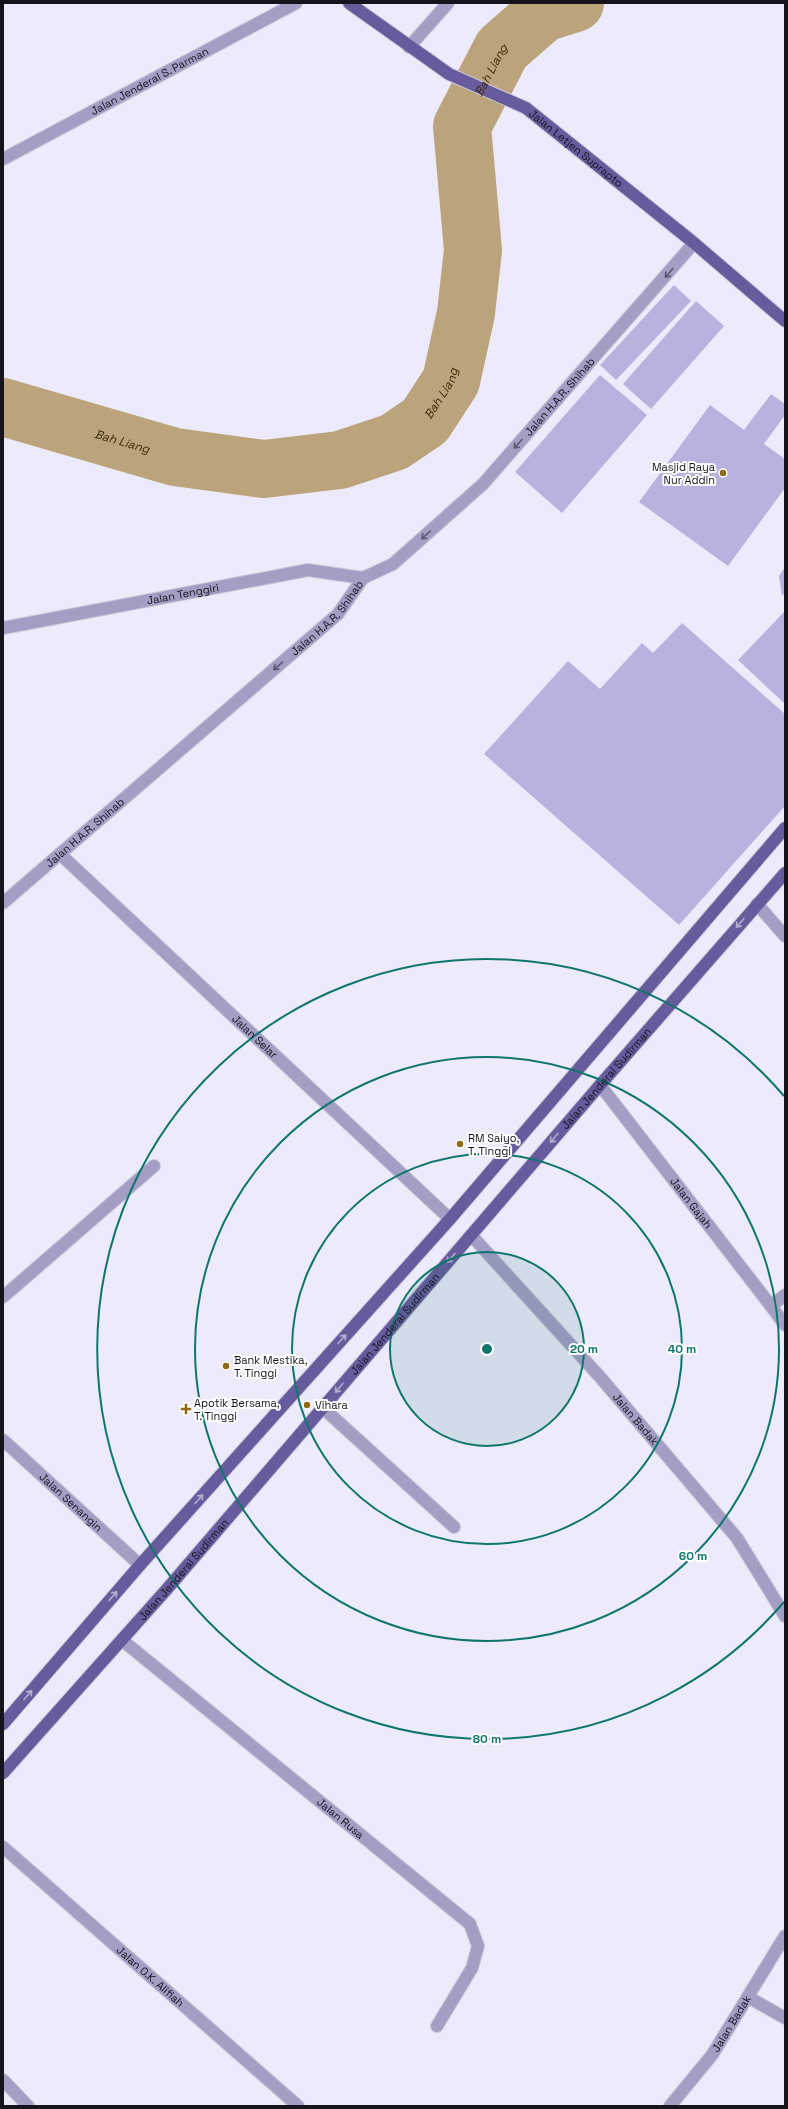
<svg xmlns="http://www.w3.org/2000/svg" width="788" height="2109" viewBox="0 0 788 2109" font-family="'Space Grotesk',sans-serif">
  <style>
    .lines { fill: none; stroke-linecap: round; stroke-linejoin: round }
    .river { stroke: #bba47b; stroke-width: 58 }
    .building { fill: #b7b2de }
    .minor-casing { stroke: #cac9d7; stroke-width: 14 }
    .major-casing { stroke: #cac9d7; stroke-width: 14 }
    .minor { stroke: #a39ec4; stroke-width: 12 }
    .major { stroke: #675b9e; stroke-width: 12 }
    .oneway { stroke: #5c5970 }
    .oneway2 { stroke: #b3adce }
    .ring { fill: none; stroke: #0f766e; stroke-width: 2 }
    .poi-dot { fill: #906a10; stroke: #fff; stroke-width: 1.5 }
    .labels { text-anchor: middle; stroke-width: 4; stroke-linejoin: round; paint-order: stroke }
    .street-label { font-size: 11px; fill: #15141d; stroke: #fff }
    .poi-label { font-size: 11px; fill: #15141d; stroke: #fff; text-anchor: start }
    .water-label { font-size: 12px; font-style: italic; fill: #3b2a06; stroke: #fff }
    .centre { fill: #0f766e; stroke: #fff; stroke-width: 2 }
    .ring-label { font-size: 12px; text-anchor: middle; font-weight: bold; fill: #0f766e; stroke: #fff; stroke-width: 4; stroke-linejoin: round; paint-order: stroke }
  </style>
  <rect width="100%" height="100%" fill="#edebfb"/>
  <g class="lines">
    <path class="river" id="s1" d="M 3,407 L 175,457 L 264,469 L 340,460 L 394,442 L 425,421 L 451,381 L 466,313 L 473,250 L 462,126 L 502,49 L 543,13 L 575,3"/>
  </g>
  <g class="building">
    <path d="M 674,285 L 691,301 L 616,380 L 600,365 Z"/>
    <path d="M 696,301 L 724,326 L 651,409 L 623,384 Z"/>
    <path d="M 600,375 L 647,415 L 562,513 L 515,472 Z"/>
    <path d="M 771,394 L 785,404 L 785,415 L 764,444 L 785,459 L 785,488 L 728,566 L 639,502 L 710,405 L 744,430 Z"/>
    <path d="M 785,567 L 785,592 L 782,596 L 779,576 Z"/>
    <path d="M 785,611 L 785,704 L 738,660 Z"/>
    <path d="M 682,623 L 785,714 L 785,806 L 679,925 L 484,754 L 568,661 L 600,689 L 642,643 L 653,653 Z"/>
  </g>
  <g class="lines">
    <defs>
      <g id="minor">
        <path d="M 409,47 L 448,3"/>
        <path id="s2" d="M 3,159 L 296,3"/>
        <path id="s3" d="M 3,628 L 308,570 L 363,578"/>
        <path id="s4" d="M 60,854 L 450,1219"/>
        <path id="s5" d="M 3,903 L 338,614 L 363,578 L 393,564 L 483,484 L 694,243"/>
        <path d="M 757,904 L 785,936"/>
        <path id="s6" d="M 600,1085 L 771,1306 L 785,1295"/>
        <path id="s7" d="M 471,1235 L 600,1377 L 737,1538 L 785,1616"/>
        <path d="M 3,1297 L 154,1166"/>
        <path d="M 771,1306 L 785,1325"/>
        <path d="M 323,1408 L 454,1527"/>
        <path id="s8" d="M 3,1440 L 140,1565"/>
        <path id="s9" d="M 122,1640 L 470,1924 L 478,1946 L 472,1968 L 437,2026"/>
        <path id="s10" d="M 3,1847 L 298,2106"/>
        <path d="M 748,1997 L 785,2018"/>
        <path d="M 3,2080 L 28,2106"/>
        <path id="s11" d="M 670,2106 L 712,2055 L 785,1936"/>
      </g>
      <g id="major">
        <path id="s12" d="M 349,3 L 449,74 L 526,108 L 694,243 L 785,321"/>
        <path d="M 3,1724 L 140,1565 L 450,1219 L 785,828"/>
        <path id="s13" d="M 3,1773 L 167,1589 L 600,1085 L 785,873"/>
      </g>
    </defs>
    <use href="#minor" class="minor-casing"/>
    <use href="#major" class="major-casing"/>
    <use href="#minor" class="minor"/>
    <use href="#major" class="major"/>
  </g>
  <defs><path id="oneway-shaft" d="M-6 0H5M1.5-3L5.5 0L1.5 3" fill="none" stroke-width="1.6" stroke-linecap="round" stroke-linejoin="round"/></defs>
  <g class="oneway">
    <use href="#oneway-shaft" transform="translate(669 273) rotate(131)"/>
    <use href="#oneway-shaft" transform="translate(518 444) rotate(132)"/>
    <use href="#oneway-shaft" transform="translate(426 535) rotate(138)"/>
    <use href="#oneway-shaft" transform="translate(278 666) rotate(139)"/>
  </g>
  <g class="oneway2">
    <use href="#oneway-shaft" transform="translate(740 923) rotate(131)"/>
    <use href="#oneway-shaft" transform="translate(554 1138) rotate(131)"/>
    <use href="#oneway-shaft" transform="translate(451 1258) rotate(131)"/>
    <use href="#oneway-shaft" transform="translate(342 1339) rotate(-48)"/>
    <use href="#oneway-shaft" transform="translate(339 1388) rotate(131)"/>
    <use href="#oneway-shaft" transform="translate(199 1499) rotate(-48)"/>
    <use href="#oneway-shaft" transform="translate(113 1596) rotate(-49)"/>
    <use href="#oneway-shaft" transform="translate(28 1695) rotate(-49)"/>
  </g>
  <circle cx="487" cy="1349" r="97" fill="#0f766e" fill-opacity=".12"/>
  <g class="ring">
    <circle cx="487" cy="1349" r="97"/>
    <circle cx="487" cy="1349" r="195"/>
    <circle cx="487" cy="1349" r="292"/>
    <path d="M784 1602A390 390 0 1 1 784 1096"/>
  </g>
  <g class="poi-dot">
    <circle cx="723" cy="473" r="4"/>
    <circle cx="460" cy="1144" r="4"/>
    <circle cx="226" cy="1366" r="4"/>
    <circle cx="307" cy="1405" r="4"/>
    <path d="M184 1403h4v4h4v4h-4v4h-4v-4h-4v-4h4z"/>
  </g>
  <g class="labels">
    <g class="street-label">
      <text dy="4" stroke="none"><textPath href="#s2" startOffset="166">Jalan Jenderal S. Parman</textPath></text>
      <text dy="4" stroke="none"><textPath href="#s12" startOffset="271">Jalan Letjen Suprapto</textPath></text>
      <text dy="4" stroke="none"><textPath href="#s5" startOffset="756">Jalan H.A.R. Shihab</textPath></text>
      <text dy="4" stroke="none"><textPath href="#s3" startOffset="183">Jalan Tenggiri</textPath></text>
      <text dy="4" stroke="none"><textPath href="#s5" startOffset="432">Jalan H.A.R. Shihab</textPath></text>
      <text dy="4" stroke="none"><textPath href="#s5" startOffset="108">Jalan H.A.R. Shihab</textPath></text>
      <text dy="4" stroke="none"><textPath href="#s4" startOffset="267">Jalan Selar</textPath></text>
      <text dy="4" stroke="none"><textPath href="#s13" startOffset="920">Jalan Jenderal Sudirman</textPath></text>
      <text dy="4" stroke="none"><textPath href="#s6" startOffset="149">Jalan Gajah</textPath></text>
      <text dy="4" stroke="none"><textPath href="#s13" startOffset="596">Jalan Jenderal Sudirman</textPath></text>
      <text dy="4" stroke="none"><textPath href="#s7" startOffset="247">Jalan Badak</textPath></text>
      <text dy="4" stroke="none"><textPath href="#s8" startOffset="92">Jalan Senangin</textPath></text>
      <text dy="4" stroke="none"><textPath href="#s13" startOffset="272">Jalan Jenderal Sudirman</textPath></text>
      <text dy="4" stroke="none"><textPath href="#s9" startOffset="282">Jalan Rusa</textPath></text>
      <text dy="4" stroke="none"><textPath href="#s10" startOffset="196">Jalan O.K. Alifiah</textPath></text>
      <text dy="4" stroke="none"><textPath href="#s11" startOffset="103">Jalan Badak</textPath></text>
    </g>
    <g class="poi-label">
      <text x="715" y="471" text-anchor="end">Masjid Raya<tspan x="715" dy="13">Nur Addin</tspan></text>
      <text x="468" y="1142">RM Saiyo,<tspan x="468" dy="13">T. Tinggi</tspan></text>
      <text x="234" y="1364">Bank Mestika,<tspan x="234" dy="13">T. Tinggi</tspan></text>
      <text x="194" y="1407">Apotik Bersama,<tspan x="194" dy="13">T. Tinggi</tspan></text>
      <text x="315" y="1409">Vihara</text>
    </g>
    <g class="water-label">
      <text dy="4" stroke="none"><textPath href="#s1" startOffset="808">Bah Liang</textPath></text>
      <text dy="4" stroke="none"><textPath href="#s1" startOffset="472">Bah Liang</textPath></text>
      <text dy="4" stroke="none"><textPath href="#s1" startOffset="124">Bah Liang</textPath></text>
    </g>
  </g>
  <circle cx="487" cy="1349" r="6" class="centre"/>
  <g class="ring-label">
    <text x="584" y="1353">20 m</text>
    <text x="682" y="1353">40 m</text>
    <text x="693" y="1560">60 m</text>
    <text x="487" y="1743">80 m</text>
  </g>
  <rect width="788" height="2109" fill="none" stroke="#15141d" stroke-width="8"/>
</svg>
